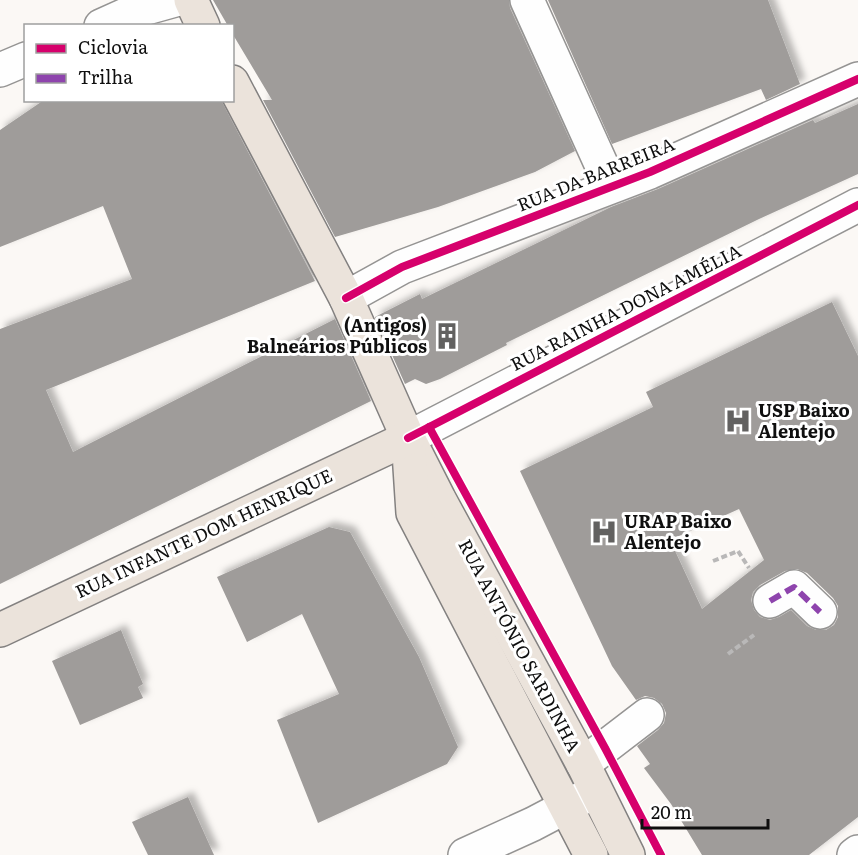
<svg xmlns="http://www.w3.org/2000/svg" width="858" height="855" viewBox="0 0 858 855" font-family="Literata,serif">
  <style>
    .building { fill: #9f9c9a; fill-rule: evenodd; filter: url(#shadow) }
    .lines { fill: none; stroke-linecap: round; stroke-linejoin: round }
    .minor-casing { stroke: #959493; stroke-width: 36 }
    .major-casing { stroke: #838180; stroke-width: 36 }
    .path { stroke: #b9b8b8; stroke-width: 4; stroke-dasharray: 6 3; stroke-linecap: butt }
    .minor { stroke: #fefefe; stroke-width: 33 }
    .major { stroke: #ebe3db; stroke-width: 33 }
    .quiet { stroke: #8e44ad; stroke-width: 6; stroke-dasharray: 12 6; stroke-linecap: butt }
    .cycleway-casing { stroke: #fff; stroke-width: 11 }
    .cycleway { stroke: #d6006c; stroke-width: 8 }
    .labels { text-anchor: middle; stroke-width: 6; stroke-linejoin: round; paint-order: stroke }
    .street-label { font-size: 18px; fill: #0f0f0f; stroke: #fff }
    .poi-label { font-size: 18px; font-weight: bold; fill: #0f0f0f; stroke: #fff; text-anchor: start }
  </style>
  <defs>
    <filter id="shadow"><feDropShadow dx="5.5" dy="-5.5" stdDeviation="3" flood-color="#0004"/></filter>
  </defs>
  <rect width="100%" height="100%" fill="#fbf8f5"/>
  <g class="building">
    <path d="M 213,0 L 509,0 L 510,8 L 575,151 L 535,172 L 438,207 L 335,237 L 263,100 L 272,100 L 232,33 L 232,26 L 228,26 Z"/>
    <path d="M 548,0 L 768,0 L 800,84 L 766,100 L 761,89 L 612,144 Z"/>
    <path d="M 44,100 L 221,100 L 315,281 L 46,390 L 73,452 L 335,319 L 371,401 L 0,584 L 0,329 L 132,279 L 103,206 L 0,247 L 0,130 Z"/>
    <path d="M 858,104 L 858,174 L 759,219 L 616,289 L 506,343 L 507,345 L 440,379 L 426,384 L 415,379 L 405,384 L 375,317 L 420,294 L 422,299 L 611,207 L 658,189 L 813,120 L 815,123 Z"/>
    <path d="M 832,302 L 858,356 L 858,817 L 809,855 L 702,855 L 671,804 L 644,768 L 650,764 L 637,746 L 658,730 L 664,723 L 666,713 L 662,704 L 654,698 L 645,696 L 636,700 L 612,666 L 520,471 L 653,407 L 646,392 ZM 739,509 L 764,560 L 702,609 L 670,540 ZM 797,569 L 807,573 L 833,598 L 838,606 L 838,617 L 834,625 L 826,630 L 816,630 L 807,626 L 791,610 L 779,617 L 770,620 L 760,617 L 754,610 L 751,600 L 753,592 L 760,585 L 785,571 Z"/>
    <path d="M 329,527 L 350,532 L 419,657 L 458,747 L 447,764 L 318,823 L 277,720 L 339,694 L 302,614 L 247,642 L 217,577 Z"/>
    <path d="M 121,630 L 143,684 L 138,687 L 143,698 L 80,725 L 52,661 Z"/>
    <path d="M 188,797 L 214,855 L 148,855 L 132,822 Z"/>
  </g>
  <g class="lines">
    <defs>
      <g id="minor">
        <path d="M 527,0 L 611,186"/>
        <path d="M 101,26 L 132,12 L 175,0"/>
        <path d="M 0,70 L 26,59"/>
        <path d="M 346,298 L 402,267 L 650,172 L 858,79"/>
        <path d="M 408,438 L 858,205"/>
        <path d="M 770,601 L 794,587 L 820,612"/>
        <path d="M 583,764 L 647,715"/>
        <path d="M 465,855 L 533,824 L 592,793"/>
        <path d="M 854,855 L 858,852"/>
      </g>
      <g id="major">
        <path d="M 191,0 L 203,26"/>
        <path d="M 232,82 L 346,298 L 408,438 L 439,499 L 583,764 L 628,855"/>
        <path d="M 409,452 L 413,513 L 591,855"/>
        <path d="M 0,630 L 408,438"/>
      </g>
    </defs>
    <use href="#minor" class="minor-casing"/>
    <use href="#major" class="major-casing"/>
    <g class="path">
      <path d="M 713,561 L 738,551 L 749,568"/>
      <path d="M 728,654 L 754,635"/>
    </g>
    <use href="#minor" class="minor"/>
    <use href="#major" class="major"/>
    <path class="quiet" d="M 770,601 L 794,587 L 820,612"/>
    <defs>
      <g id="cycleway">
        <path d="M 346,298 L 402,267 L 650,172 L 858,79"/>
        <path d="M 429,427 L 605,748 L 661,855"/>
        <path d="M 408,438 L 858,205"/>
      </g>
    </defs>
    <use href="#cycleway" class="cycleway-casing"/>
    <use href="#cycleway" class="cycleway"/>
  </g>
  <defs>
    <symbol id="building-bare" viewBox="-9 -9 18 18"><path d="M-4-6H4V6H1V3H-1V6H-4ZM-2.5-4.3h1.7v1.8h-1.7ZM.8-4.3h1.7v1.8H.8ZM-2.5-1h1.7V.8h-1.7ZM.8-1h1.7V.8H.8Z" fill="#626160" stroke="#fff" stroke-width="2.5" paint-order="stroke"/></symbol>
    <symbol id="hospital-bare" viewBox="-9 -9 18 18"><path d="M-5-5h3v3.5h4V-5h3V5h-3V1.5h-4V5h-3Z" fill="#626160" stroke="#fff" stroke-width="2.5" paint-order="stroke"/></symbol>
  </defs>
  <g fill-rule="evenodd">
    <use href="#building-bare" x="428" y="317" width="38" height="38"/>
    <use href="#hospital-bare" x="719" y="402" width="38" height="38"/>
    <use href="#hospital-bare" x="585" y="513" width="38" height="38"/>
  </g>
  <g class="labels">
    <g class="street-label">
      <text transform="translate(596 175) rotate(-22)" y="6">RUA DA BARREIRA</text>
      <text transform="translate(626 308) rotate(-27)" y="6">RUA RAINHA DONA AMÉLIA</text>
      <text transform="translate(204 534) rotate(-25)" y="6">RUA INFANTE DOM HENRIQUE</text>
      <text transform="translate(519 646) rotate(62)" y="6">RUA ANTÓNIO SARDINHA</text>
    </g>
    <g class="poi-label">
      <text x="427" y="332" text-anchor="end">(Antigos)<tspan x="427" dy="21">Balneários Públicos</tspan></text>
      <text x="758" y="417">USP Baixo<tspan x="758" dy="21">Alentejo</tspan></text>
      <text x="624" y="528">URAP Baixo<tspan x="624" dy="21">Alentejo</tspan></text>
    </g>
  </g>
  <rect x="24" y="24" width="210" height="78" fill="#ffffff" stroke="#9f9f9f" stroke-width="1.5"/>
  <rect x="36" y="44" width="30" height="9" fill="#d6006c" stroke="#9f9f9f" stroke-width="1.5"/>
  <text x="78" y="54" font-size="18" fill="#0f0f0f">Ciclovia</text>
  <rect x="36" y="74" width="30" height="9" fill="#8e44ad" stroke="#9f9f9f" stroke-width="1.5"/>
  <text x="78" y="84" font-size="18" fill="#0f0f0f">Trilha</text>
  <path d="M642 819v9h126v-9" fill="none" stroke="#0f0f0f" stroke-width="3"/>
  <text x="651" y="819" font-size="18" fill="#0f0f0f" stroke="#ffffff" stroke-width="4.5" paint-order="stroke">20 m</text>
</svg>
